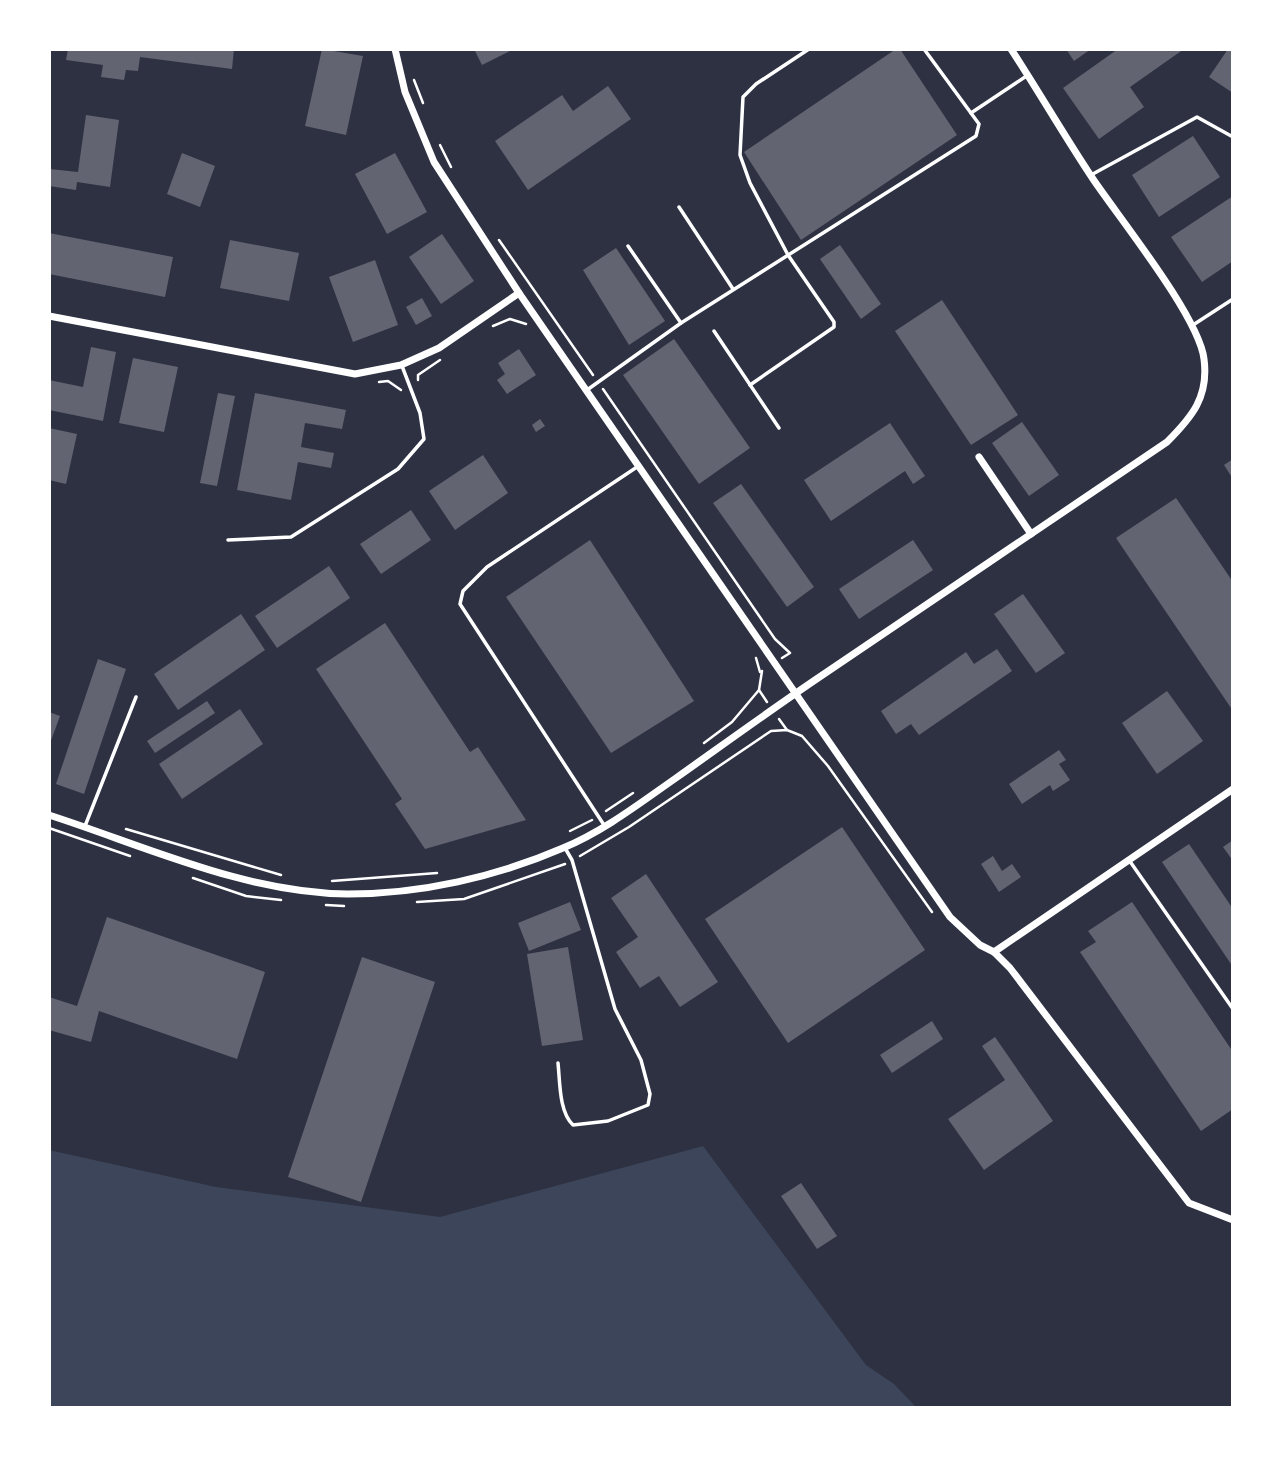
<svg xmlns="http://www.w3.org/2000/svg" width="1282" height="1457" viewBox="0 0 1282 1457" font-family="'Exo 2',sans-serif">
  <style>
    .green { fill: #3c4559 }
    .building { fill: #626471 }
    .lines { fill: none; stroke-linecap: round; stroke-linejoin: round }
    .path { stroke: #fff; stroke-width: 2.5 }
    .service { stroke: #fff; stroke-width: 3.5 }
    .minor { stroke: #fff; stroke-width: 7 }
  </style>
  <rect width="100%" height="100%" fill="#2d3142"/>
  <path class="green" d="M 703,1146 L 866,1365 L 894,1384 L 917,1408 L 49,1408 L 49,1150 L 216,1187 L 440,1217 Z"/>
  <g class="building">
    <path d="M 68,49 L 234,49 L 232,69 L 140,57 L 138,71 L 126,70 L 124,80 L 101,77 L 103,65 L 66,60 Z"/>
    <path d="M 322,49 L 363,56 L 346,135 L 305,126 Z"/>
    <path d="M 474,49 L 514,49 L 482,65 Z"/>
    <path d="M 896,49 L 900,49 L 957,135 L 801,240 L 744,152 Z"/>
    <path d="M 1066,49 L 1091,49 L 1074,61 Z"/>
    <path d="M 1118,49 L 1184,49 L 1130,87 L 1144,107 L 1099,139 L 1063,88 Z"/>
    <path d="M 1228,49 L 1233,49 L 1233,93 L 1209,77 Z"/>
    <path d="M 608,86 L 631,119 L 528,190 L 495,141 L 562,95 L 573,111 Z"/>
    <path d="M 86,115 L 119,120 L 110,187 L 77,182 L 76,190 L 49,186 L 50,169 L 78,172 Z"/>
    <path d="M 1193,136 L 1220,177 L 1159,217 L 1132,175 Z"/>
    <path d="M 182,153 L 215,166 L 200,207 L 167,194 Z"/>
    <path d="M 395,153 L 427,212 L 387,234 L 355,174 Z"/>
    <path d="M 1233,196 L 1233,261 L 1202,282 L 1171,237 Z"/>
    <path d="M 49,233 L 173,257 L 165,297 L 49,274 Z"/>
    <path d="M 442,234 L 474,281 L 441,304 L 409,257 Z"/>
    <path d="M 230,240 L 299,253 L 289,301 L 220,288 Z"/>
    <path d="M 840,245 L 881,304 L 861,319 L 820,259 Z"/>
    <path d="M 616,248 L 665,321 L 629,345 L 583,270 Z"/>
    <path d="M 375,260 L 398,325 L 353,342 L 329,277 Z"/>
    <path d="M 422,298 L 432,316 L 416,325 L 406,307 Z"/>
    <path d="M 942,300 L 1018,415 L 971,445 L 895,331 Z"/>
    <path d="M 674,339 L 750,448 L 699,484 L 623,375 Z"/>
    <path d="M 91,347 L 116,352 L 103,421 L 49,410 L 49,380 L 83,387 Z"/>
    <path d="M 519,349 L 536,375 L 507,394 L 497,380 L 505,374 L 498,363 Z"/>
    <path d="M 133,358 L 178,367 L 164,432 L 119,423 Z"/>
    <path d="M 218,393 L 235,396 L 217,486 L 200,483 Z"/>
    <path d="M 255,393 L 346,410 L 342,429 L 305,423 L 301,447 L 334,453 L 331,468 L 298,462 L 291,500 L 237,490 Z"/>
    <path d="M 540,419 L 545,426 L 536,432 L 532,425 Z"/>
    <path d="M 1022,422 L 1059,475 L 1029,496 L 992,443 Z"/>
    <path d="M 890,423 L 925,476 L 913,484 L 905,471 L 831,521 L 804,480 Z"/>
    <path d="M 49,428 L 77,434 L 66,484 L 49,480 Z"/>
    <path d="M 483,455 L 508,493 L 455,530 L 429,491 Z"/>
    <path d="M 1233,459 L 1233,479 L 1224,465 Z"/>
    <path d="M 741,484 L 814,587 L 787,607 L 713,503 Z"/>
    <path d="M 1176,498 L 1233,582 L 1233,711 L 1116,538 Z"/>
    <path d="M 411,510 L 431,540 L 381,574 L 360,544 Z"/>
    <path d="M 590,540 L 694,701 L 611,753 L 506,597 Z"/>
    <path d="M 913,540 L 933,570 L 859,619 L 839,589 Z"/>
    <path d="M 329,566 L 350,598 L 277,648 L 255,616 Z"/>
    <path d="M 1023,594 L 1065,653 L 1036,673 L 994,614 Z"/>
    <path d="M 241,614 L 265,650 L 178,710 L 154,674 Z"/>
    <path d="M 385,623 L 470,752 L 478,747 L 526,820 L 425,849 L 395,804 L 402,799 L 316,669 Z"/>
    <path d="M 997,649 L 1012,671 L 919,735 L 911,724 L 896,734 L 881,711 L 966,652 L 974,664 Z"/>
    <path d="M 98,659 L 126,669 L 84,794 L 56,784 Z"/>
    <path d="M 1167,691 L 1203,741 L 1157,774 L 1122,723 Z"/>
    <path d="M 207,701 L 215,713 L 155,753 L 147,741 Z"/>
    <path d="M 240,709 L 263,744 L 182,799 L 159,764 Z"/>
    <path d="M 49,712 L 60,716 L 49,746 Z"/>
    <path d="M 1059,750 L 1066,760 L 1059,764 L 1070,780 L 1053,791 L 1050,785 L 1022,804 L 1009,784 Z"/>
    <path d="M 842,827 L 925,950 L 788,1043 L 705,919 Z"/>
    <path d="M 1233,840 L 1233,861 L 1223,847 Z"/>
    <path d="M 1189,844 L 1233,909 L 1233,967 L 1162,862 Z"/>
    <path d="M 993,856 L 1002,871 L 1012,864 L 1021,877 L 999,892 L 981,864 Z"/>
    <path d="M 646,874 L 718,982 L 680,1007 L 659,976 L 640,988 L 616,952 L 638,937 L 611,898 Z"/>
    <path d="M 570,902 L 581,930 L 529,951 L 518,923 Z"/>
    <path d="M 1132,902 L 1233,1052 L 1233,1109 L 1201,1131 L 1080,952 L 1096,942 L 1088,931 Z"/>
    <path d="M 107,917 L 265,972 L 237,1059 L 99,1011 L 91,1042 L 49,1030 L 49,997 L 77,1006 Z"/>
    <path d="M 568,947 L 583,1040 L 542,1046 L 527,954 Z"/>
    <path d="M 362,957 L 435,982 L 361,1202 L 288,1177 Z"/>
    <path d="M 932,1021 L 943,1039 L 892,1073 L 880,1055 Z"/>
    <path d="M 995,1037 L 1053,1121 L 984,1170 L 948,1119 L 1005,1080 L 982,1046 Z"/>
    <path d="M 801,1183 L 837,1236 L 817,1249 L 781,1196 Z"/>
  </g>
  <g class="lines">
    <g class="path">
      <path d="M 414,80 L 423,103"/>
      <path d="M 440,145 L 451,167"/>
      <path d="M 499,240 L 593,375"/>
      <path d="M 493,326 L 510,319 L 526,324"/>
      <path d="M 418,380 L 418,375 L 440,360"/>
      <path d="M 379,382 L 388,381 L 401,390"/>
      <path d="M 603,389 L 775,639 L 790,653 L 782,658"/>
      <path d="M 756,658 L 760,672"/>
      <path d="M 762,671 L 759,690 L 767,702"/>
      <path d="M 779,719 L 787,730"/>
      <path d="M 704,743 L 732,722 L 759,690"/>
      <path d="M 606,811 L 633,793"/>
      <path d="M 49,828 L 130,856"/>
      <path d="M 126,829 L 281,875"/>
      <path d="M 570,831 L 592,820"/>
      <path d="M 580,856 L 629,827 L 771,731 L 787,730 L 802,736 L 828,766 L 932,912"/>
      <path d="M 193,878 L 246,896 L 281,900"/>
      <path d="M 332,881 L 437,873"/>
      <path d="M 417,902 L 464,899 L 565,864"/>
      <path d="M 326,905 L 344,906"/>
    </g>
    <g class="service">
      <path d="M 971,113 L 1028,75"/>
      <path d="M 1091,175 L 1197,117 L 1233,137"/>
      <path d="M 679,207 L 733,289"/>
      <path d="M 628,246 L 681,323"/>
      <path d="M 1193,325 L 1233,299"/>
      <path d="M 714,331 L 779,428"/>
      <path d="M 750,385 L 834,327 L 834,322 L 788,255 L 750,183 L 740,155 L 743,97 L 756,84 L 809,49"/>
      <path d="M 587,390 L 681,323 L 976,136 L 979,124 L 924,49"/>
      <path d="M 228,540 L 291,537 L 398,469 L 424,439 L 420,413 L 402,366"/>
      <path d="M 604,825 L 460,604 L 463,591 L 487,567 L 637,467"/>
      <path d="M 85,826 L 136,697"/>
      <path d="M 1129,860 L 1233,1009"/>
      <path d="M 558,1063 C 560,1082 559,1112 573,1125 L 608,1121 L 648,1105 L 650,1094 L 641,1060 L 615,1009 L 572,860 L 565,848"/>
    </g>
    <g class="minor">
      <path d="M 395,49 L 405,92 L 434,162 L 519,293 L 950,917 L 980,945 L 994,952 L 1233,789"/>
      <path d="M 49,316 L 355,374 L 401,365 L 439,348 L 519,293"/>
      <path d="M 979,457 L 1031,534"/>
      <path d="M 49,815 C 145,846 245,893 348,894 C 421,894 496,877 563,848 C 604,831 640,803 676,778 C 724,744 772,709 821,676 C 936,598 1052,520 1167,442 C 1192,417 1209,397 1204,359 C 1199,317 1120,219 1093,179 C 1065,137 1039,92 1011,49"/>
      <path d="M 994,952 L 1010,968 L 1189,1203 L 1233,1220"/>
    </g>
  </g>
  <rect width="1282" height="1457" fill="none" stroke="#ffffff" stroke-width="102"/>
</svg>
